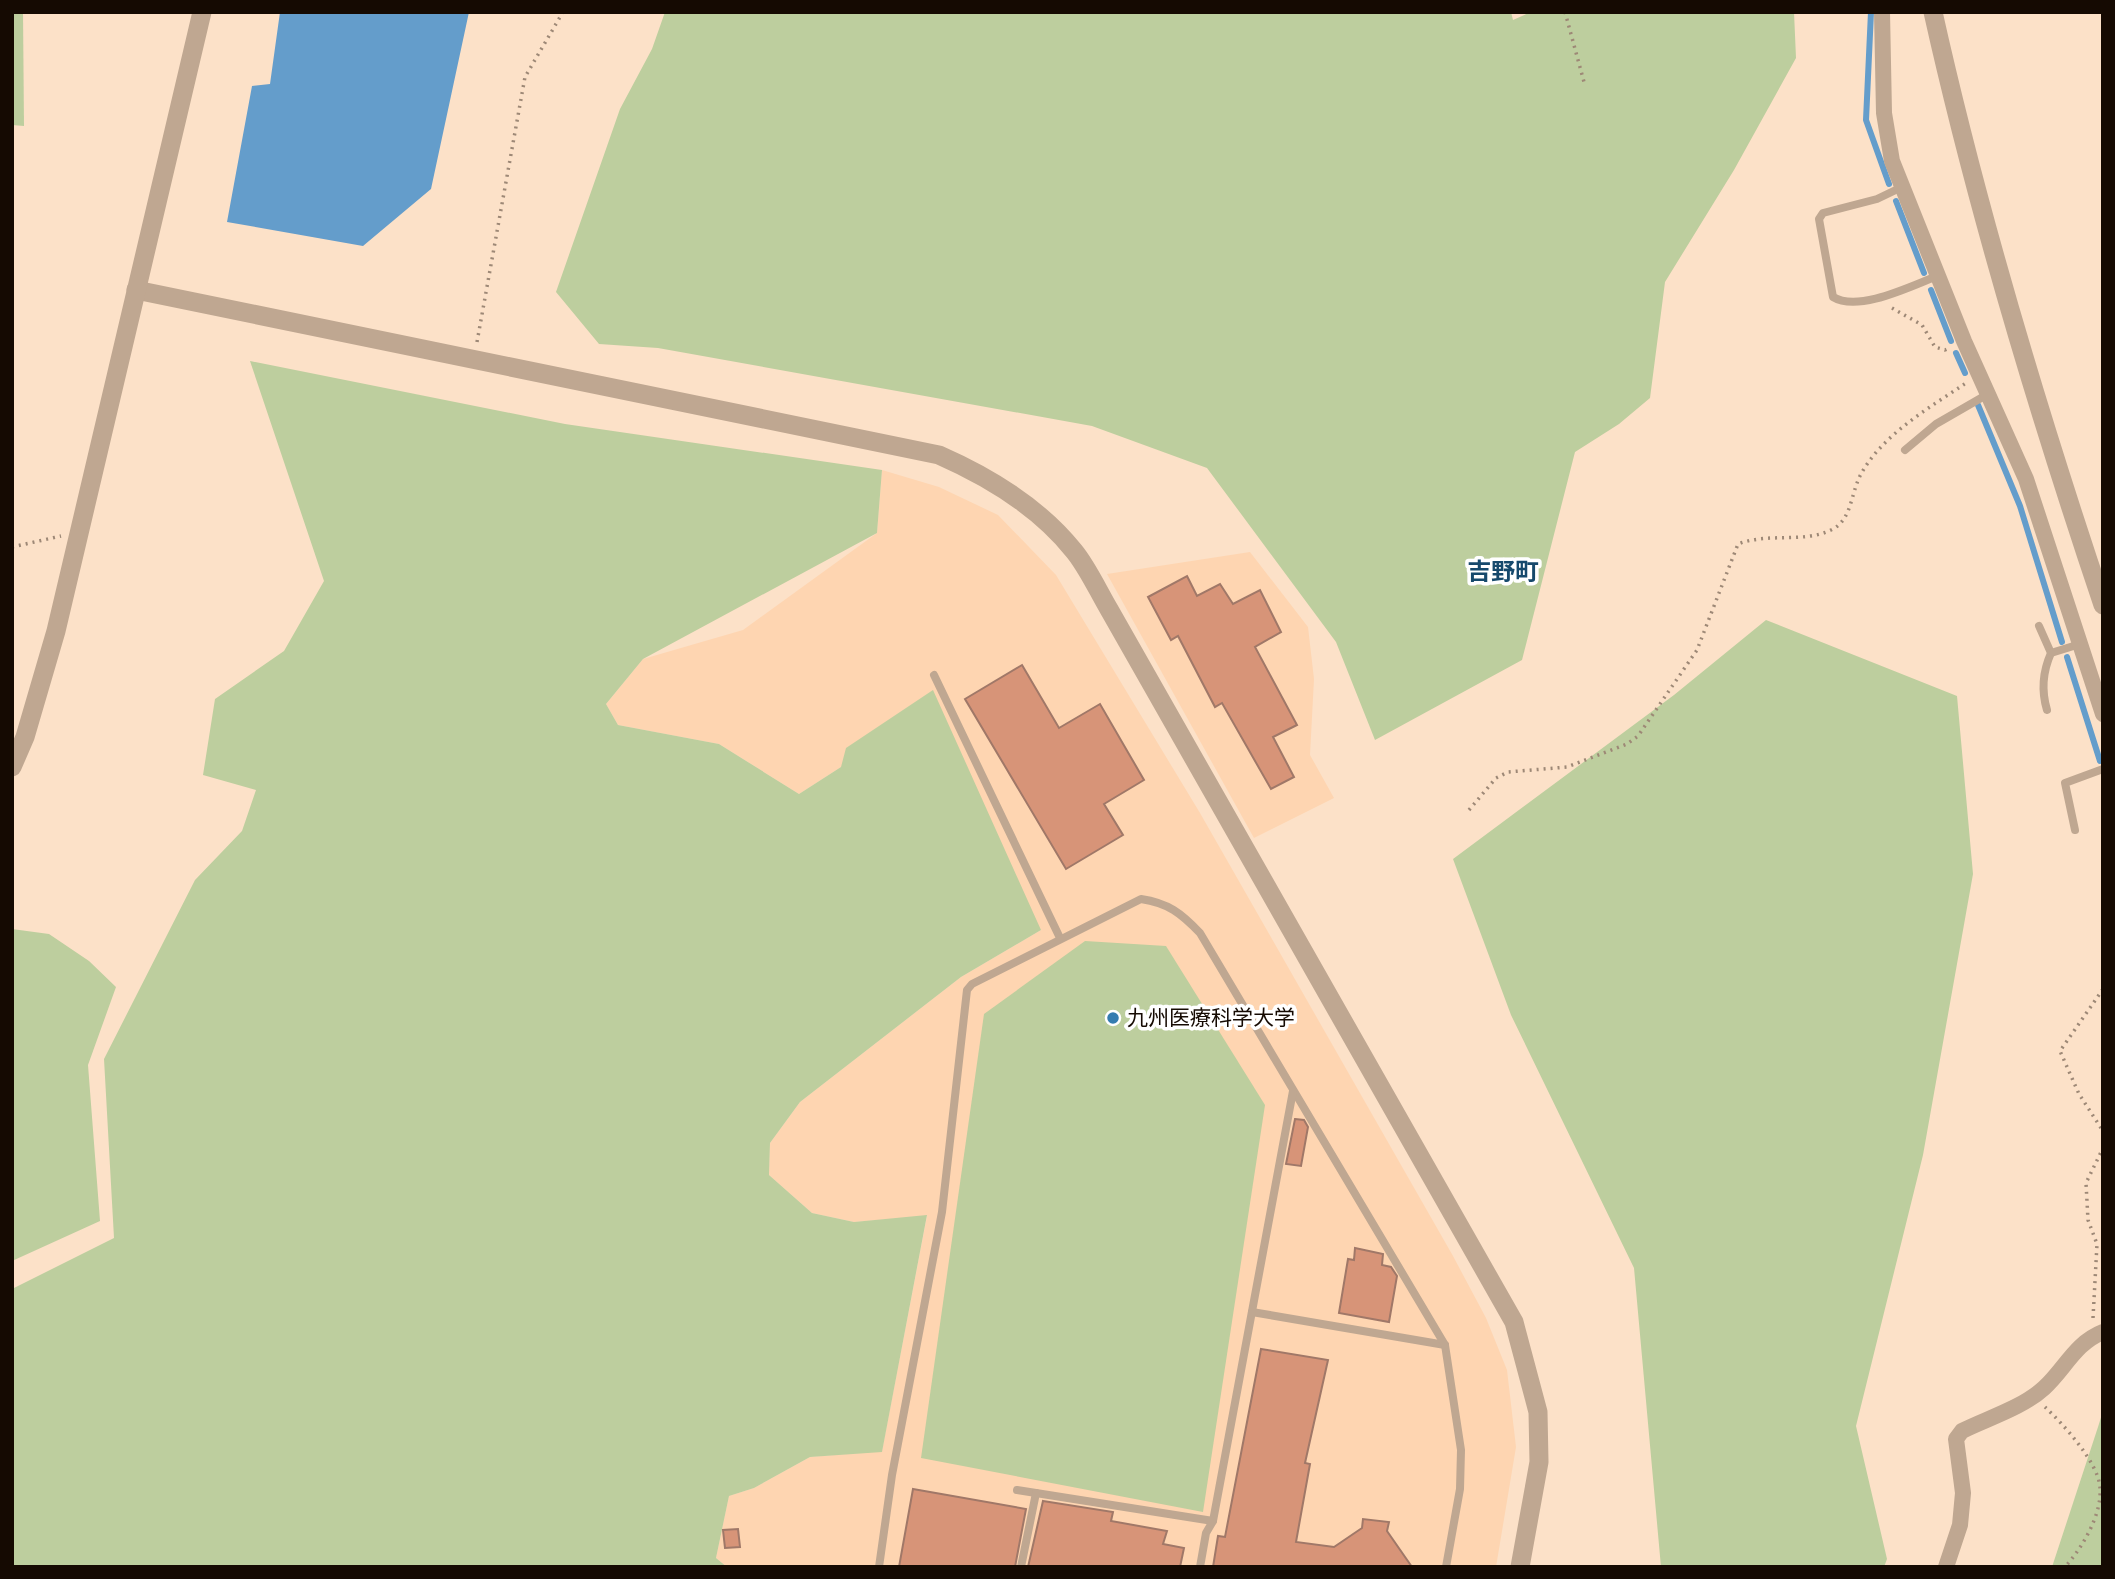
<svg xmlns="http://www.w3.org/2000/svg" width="2115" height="1579" viewBox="0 0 2115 1579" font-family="Quicksand,'Noto Sans JP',sans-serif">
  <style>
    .built { fill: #fed5b1 }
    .green { fill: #bdce9e }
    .water { fill: #649dcb }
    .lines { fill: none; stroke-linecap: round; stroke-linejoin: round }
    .stream { stroke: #649dcb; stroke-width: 6 }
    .building { fill: #d79478; stroke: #a07868; stroke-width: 2 }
    .path { stroke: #9d8876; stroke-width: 3.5; stroke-dasharray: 2 5; stroke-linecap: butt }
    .service { stroke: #bfa791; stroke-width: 8 }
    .minor { stroke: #bfa791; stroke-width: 16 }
    .tertiary { stroke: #bfa791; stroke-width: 19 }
    .poi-dot { fill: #347cb0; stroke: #fff; stroke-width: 2.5 }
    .labels { text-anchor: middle; stroke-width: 7; stroke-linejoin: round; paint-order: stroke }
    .poi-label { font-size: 21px; fill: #150a02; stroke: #fff; text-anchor: start }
    .quarter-label { font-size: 24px; font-weight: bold; fill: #16496c; stroke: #fff }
  </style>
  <rect width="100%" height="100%" fill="#fce1c8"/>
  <g class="built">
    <path d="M 882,470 L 939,487 L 998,515 L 1056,575 L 1200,813 L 1453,1256 L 1486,1318 L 1507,1370 L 1516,1447 L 1496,1567 L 727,1567 L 716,1558 L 729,1496 L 754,1488 L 810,1457 L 882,1451 L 927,1216 L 854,1222 L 812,1213 L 769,1175 L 770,1143 L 800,1102 L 961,977 L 1041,930 L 841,767 L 799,794 L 719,744 L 618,725 L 606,704 L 643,659 L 743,630 L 877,533 Z"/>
    <path d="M 1250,552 L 1308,627 L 1314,679 L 1310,755 L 1334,798 L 1254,838 L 1107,574 Z"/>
  </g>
  <g class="green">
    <path d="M 12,12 L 23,12 L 24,126 L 12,125 Z"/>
    <path d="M 665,12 L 1511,12 L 1513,20 L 1531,12 L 1794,12 L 1796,58 L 1734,170 L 1665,282 L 1650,398 L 1619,424 L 1575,452 L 1522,660 L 1375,740 L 1336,642 L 1207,468 L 1092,426 L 658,348 L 599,344 L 556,292 L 620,109 L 652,49 Z"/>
    <path d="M 250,361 L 565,424 L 882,470 L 877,533 L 643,659 L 606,704 L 618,725 L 719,744 L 799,794 L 841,767 L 846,748 L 933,690 L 1041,930 L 961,977 L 800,1102 L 770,1143 L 769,1175 L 812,1213 L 854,1222 L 927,1215 L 882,1452 L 810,1457 L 754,1488 L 729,1496 L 716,1558 L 727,1567 L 12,1567 L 12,1289 L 114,1238 L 104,1059 L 195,880 L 242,831 L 256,790 L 203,775 L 215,699 L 284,651 L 324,581 Z"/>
    <path d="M 1766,620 L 1957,696 L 1973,874 L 1923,1155 L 1856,1426 L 1887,1559 L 1884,1567 L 1661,1567 L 1634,1268 L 1511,1015 L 1453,859 L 1674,695 Z"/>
    <path d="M 12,929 L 49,934 L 89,961 L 116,987 L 88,1065 L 100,1221 L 12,1261 Z"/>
    <path d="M 1085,941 L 1166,946 L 1265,1105 L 1203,1512 L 921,1458 L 984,1014 Z"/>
    <path d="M 2103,1411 L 2103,1567 L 2052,1567 L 2098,1427 Z"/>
  </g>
  <path class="water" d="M 280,12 L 469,12 L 431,189 L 363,246 L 227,222 L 252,86 L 270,84 Z"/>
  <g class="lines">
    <g class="stream">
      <path d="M 1871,12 L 1866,120 L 1889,184"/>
      <path d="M 1896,201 L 1924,273"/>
      <path d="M 1931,290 L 1951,341"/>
      <path d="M 1956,353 L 1965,373"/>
      <path d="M 1978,405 L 2020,506 L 2062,642"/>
      <path d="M 2067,657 L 2100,761"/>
    </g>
  </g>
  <g class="building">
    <path d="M 1187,576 L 1197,596 L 1220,584 L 1233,604 L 1260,590 L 1281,632 L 1255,647 L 1297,725 L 1273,737 L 1294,777 L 1271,789 L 1222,703 L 1215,707 L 1178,636 L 1171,640 L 1148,597 Z"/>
    <path d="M 1022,665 L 1059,728 L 1100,704 L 1144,780 L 1104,804 L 1123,835 L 1066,869 L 965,699 Z"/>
    <path d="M 1295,1119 L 1304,1120 L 1308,1127 L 1301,1166 L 1286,1164 Z"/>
    <path d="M 1355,1248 L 1383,1254 L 1382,1265 L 1391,1267 L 1397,1276 L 1389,1322 L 1339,1313 L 1348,1259 L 1354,1260 Z"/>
    <path d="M 1261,1349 L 1328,1360 L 1305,1463 L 1310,1464 L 1296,1542 L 1334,1547 L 1362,1528 L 1363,1519 L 1389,1522 L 1387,1531 L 1412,1567 L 1213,1567 L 1218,1536 L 1225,1537 Z"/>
    <path d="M 913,1489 L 1026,1509 L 1015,1567 L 899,1567 Z"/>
    <path d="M 1043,1501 L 1113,1512 L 1111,1521 L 1167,1531 L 1163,1544 L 1184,1548 L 1180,1567 L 1028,1567 Z"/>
    <path d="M 738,1529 L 740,1547 L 725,1548 L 723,1530 Z"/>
  </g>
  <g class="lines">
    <g class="path">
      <path d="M 1565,12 L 1584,82"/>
      <path d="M 1892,308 L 1922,325 L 1935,347 L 1945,350 L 1950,348"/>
      <path d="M 477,342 L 525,77 L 563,12"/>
      <path d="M 12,547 L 61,536"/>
      <path d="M 1469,810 L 1496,778 L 1508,772 L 1567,767 L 1627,744 L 1638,736 L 1697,650 L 1738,544 C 1769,532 1805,544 1833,529 C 1852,519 1851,492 1861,474 C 1883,434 1929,408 1966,383"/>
      <path d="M 2103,989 L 2060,1051 L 2079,1094 L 2103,1131"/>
      <path d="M 2093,1318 L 2097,1244 L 2088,1220 L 2086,1183 L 2103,1148"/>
      <path d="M 2045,1407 C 2063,1424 2099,1463 2100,1488 C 2102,1515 2082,1548 2065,1567"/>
    </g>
    <g class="service">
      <path d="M 1902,187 L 1877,199 L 1823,213 L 1819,219 L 1833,297 C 1859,313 1913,285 1940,275"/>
      <path d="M 1905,450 L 1936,424 L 1988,394"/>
      <path d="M 2039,626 L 2051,653"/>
      <path d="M 934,675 L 1060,938"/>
      <path d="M 2047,710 C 2041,690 2043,671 2051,653 L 2080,644"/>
      <path d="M 2075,830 L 2065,783 L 2103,769"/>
      <path d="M 1252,1312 L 1445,1345"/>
      <path d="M 1017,1490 L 1213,1521"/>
      <path d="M 879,1567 L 892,1475 L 942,1212 L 967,990 L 972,984 L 1141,899 C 1168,903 1181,913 1200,933 L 1445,1345 L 1461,1450 L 1460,1489 L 1446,1567"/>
      <path d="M 1021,1567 L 1036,1493"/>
      <path d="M 1200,1567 L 1206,1533 L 1213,1521 L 1293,1091"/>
    </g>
    <g class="minor">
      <path d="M 1882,12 L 1884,113 L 1892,161 L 1964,341 L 2026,479 L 2103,714"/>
      <path d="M 1946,1567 L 1960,1525 L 1963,1493 L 1956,1439 L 1962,1431 C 1988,1418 2022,1408 2044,1388 C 2065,1369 2075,1343 2103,1332"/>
    </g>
    <g class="tertiary">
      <path d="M 1933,12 C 1978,214 2037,409 2103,605"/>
      <path d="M 136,290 L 939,455 C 989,477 1039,507 1074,551 C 1088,568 1098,591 1110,611 L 1514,1322 L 1538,1412 L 1539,1462 L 1520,1567"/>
      <path d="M 12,767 L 25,737 L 56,631 L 202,12"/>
    </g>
  </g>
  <circle class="poi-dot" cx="1113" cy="1018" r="7"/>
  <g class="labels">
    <g class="poi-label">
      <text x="1127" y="1025">九州医療科学大学</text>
    </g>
    <g class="quarter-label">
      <text x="1503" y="580">吉野町</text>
    </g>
  </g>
  <rect width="2115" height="1579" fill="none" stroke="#150a02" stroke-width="28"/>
</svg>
